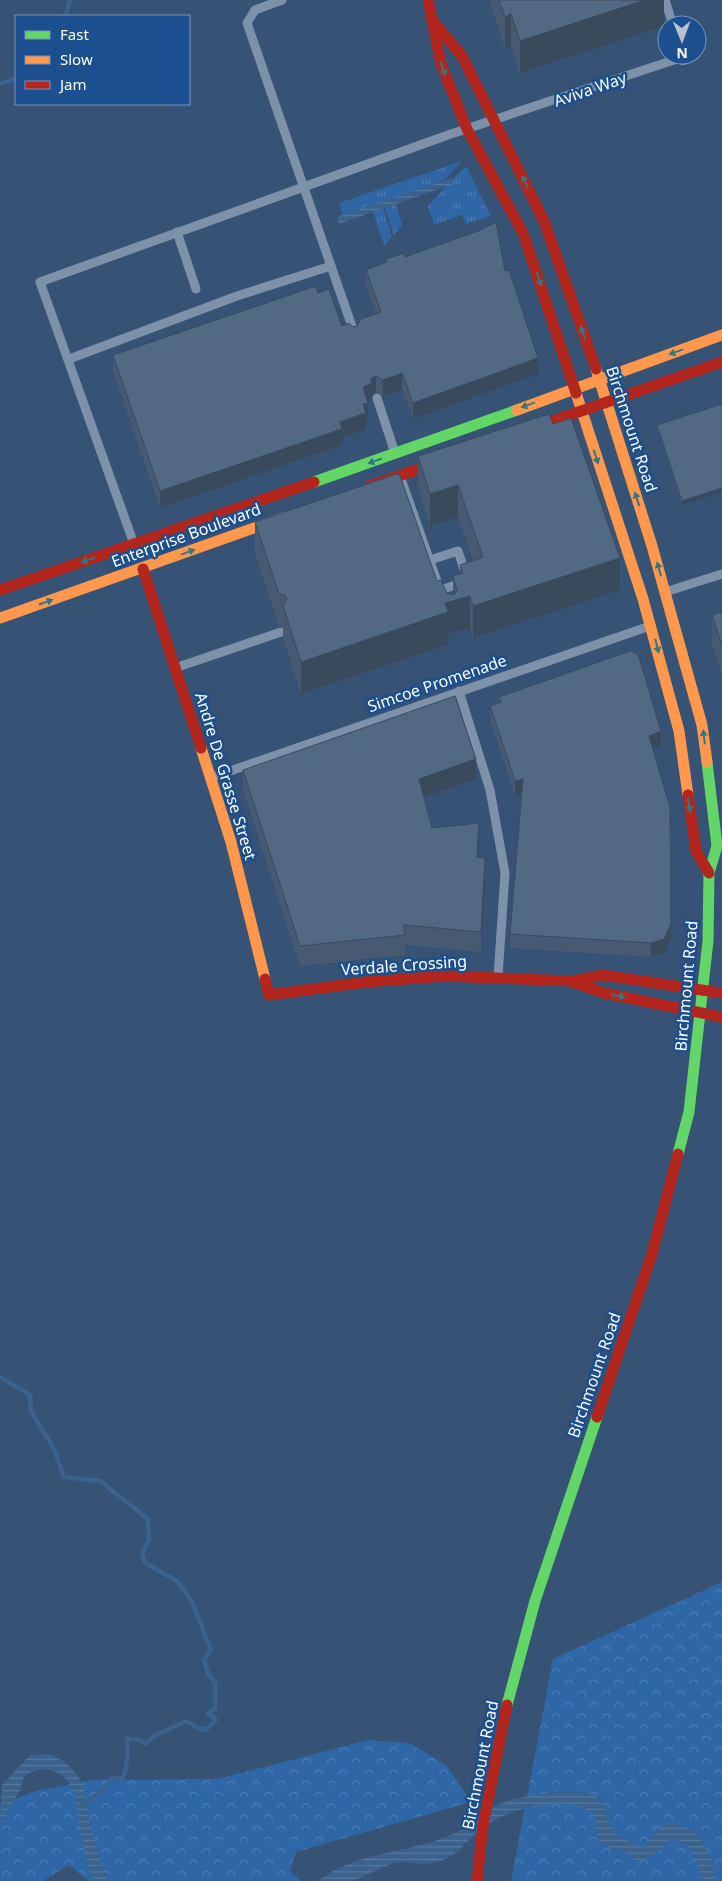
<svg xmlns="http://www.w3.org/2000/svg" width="722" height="1881" viewBox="0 0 722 1881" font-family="'Noto Sans',sans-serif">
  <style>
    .grass { fill: url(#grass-tufts) }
    .forest { fill: url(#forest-crowns) }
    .water { fill: url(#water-rules) }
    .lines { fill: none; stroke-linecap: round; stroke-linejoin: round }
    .stream { stroke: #3b618d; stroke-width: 4.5 }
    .lane { stroke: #7d92a8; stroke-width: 9 }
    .street { stroke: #7d92a8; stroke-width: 16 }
    .fast { stroke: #63d668; stroke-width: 11 }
    .slow { stroke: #ff974d; stroke-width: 11 }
    .jam { stroke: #b3261e; stroke-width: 11 }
    .wall { fill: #475a72 }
    .shaded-wall { fill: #394a5c }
    .building { fill: #526984; stroke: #394a5c }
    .oneway { fill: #317883 }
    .labels { text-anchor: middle; stroke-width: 5; stroke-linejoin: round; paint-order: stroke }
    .street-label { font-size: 16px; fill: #fff; stroke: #1b4f8f }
  </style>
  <defs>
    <pattern id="grass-tufts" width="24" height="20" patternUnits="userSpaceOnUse" patternTransform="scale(1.25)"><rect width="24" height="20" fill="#2f66a5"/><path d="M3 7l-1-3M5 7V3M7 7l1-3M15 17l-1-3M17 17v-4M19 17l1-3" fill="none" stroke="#4e7db2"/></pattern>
    <pattern id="forest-crowns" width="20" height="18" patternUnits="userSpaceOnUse" patternTransform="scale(1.25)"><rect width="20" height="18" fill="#2f66a5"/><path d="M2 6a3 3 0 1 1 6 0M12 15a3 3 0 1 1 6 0" fill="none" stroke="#4e7db2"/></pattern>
    <pattern id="water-rules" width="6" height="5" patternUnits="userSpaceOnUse" patternTransform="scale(1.25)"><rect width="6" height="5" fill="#3b618d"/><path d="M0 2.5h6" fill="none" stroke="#58799e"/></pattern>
  </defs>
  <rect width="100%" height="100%" fill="#365274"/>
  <g class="grass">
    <path d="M 462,161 L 444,180 L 343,216 L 339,203 Z"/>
    <path d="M 466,166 L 491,216 L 466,224 L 462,215 L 434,225 L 428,207 L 446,186 L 453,184 L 452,180 Z"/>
    <path d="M 396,204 L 402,225 L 394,235 L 385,208 Z"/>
    <path d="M 383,208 L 392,237 L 384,245 L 373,212 Z"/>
  </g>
  <g class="forest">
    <path d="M 722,1582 L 722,1881 L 511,1881 L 553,1659 Z"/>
    <path d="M 368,1740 L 410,1743 L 446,1765 L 471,1802 L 296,1852 L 290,1871 L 301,1881 L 89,1881 L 69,1865 L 43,1881 L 0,1881 L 0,1805 L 36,1791 L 93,1780 L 218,1779 Z"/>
  </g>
  <g class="water">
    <path d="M 451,178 L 453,184 L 339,224 L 337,217 Z"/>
    <path d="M 46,1754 C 68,1758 88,1781 85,1804 L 99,1857 L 108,1881 L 94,1881 C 84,1861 80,1832 77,1810 C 76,1803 76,1798 73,1791 C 65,1770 41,1762 24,1777 L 20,1790 L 0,1825 L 2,1785 L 30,1755 Z"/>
    <path d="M 555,1792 C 568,1792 585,1790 596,1797 C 608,1804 605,1813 609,1823 C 614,1834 633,1846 644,1847 C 650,1840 658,1828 666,1825 C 671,1823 675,1824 681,1825 C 706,1833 710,1859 717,1881 L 704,1881 C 696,1864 693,1838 670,1839 C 659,1851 651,1857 636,1862 C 629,1844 598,1855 595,1828 C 594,1824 596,1820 596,1816 C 569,1791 509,1808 482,1828 C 470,1836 463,1850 448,1858 C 440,1862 427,1865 418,1864 C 413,1864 408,1862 403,1862 C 385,1863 369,1876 352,1881 C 342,1881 329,1881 318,1881 C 354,1853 399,1854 440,1839 C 466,1831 474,1818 495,1806 C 512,1797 536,1795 555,1792 Z"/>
  </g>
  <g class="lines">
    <g class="stream">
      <path d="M 66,16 L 70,0"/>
      <path d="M 0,84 L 16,78"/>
      <path d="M 0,1377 L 30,1395 L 31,1411 L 54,1449 L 64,1477 L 100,1481 L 148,1519 L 149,1540 L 142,1553 L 145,1563 L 177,1581 L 192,1602 L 211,1650 L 204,1660 L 208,1673 L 215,1683 L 215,1709 L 208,1713 L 216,1720 L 208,1728 L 202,1730 L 186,1721 L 154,1736 L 145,1744 L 140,1740 L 127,1739 L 128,1756 L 124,1776 L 121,1779 L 112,1777 L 107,1786 L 85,1804 L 82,1803"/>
    </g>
    <g class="lane">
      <path d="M 665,0 L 673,25"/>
      <path d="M 177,232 L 196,289"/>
      <path d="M 331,266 L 355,335"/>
      <path d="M 69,359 L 237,296 L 331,266 L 247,23 L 255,10 L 282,0"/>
      <path d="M 377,398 L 395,453"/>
      <path d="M 400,476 L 438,584"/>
      <path d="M 134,544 L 40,282 L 448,135 L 683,57"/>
      <path d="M 430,560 L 458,551 L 468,581 L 440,590"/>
      <path d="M 665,592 L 722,574"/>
      <path d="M 175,668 L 281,632"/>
      <path d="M 459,691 L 490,790 L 505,873 L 498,977"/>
      <path d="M 210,778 L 650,626"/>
    </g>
    <path class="street" d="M 682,55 L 683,57"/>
    <g class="fast">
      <path d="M 314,482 L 517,410"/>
      <path d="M 678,1154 L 689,1112 L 708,941 L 709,873 L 717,846 L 707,762"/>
      <path d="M 507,1705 L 535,1601 L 597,1417"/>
    </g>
    <g class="slow">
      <path d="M 596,369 L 652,546 L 702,725 L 707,762"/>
      <path d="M 576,393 L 643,599 L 679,731 L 688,795"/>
      <path d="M 517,410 L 722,335"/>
      <path d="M 0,618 L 285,517"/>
      <path d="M 201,748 L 231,842 L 265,979"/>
    </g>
    <g class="jam">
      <path d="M 428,0 L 441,64 L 467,129 L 523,233 L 576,393"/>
      <path d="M 434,22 L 462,56 L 544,221 L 596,369"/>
      <path d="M 521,432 L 722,362"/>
      <path d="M 370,486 L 447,459"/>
      <path d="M 143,569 L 201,748"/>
      <path d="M 0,590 L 314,482"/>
      <path d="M 688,795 L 696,851 L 709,873"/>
      <path d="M 265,979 L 269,995 L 366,982 L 444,976 L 572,981 L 603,975 L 722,993"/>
      <path d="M 573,982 L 604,993 L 722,1017"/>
      <path d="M 597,1417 L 652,1254 L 678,1154"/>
      <path d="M 477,1881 L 483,1825 L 507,1705"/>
    </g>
  </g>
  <g class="wall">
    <path d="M 489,0 L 664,0 L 664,26 L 520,73 L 511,47 L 505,49 Z"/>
    <path d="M 405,257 L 505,271 L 538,374 L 413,419 L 402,389 L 383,396 L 376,392 L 372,394 L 371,400 L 368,401 L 368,419 L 366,420 L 366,429 L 342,438 L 342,445 L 160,508 L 113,372 L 113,355 L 318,293 L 342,326 L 357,326 L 376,314 L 366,286 L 366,270 L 386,263 L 386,259 Z"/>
    <path d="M 722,404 L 722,492 L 682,505 L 657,428 L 657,425 Z"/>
    <path d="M 553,424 L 620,590 L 473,638 L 470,628 L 448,634 L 448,645 L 301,694 L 283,638 L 283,627 L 279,626 L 255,554 L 255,522 L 437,581 L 447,593 L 453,594 L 453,576 L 460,573 L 460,565 L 473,560 L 458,517 L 430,526 L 418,488 L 418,456 Z"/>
    <path d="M 722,612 L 722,675 L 712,644 L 712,615 Z"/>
    <path d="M 499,697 L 661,746 L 653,748 L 671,939 L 664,953 L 651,957 L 510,948 L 510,934 L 521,793 L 515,795 L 490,720 L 490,706 L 499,703 Z"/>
    <path d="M 243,770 L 476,779 L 424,797 L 432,828 L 479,843 L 479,857 L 485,878 L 481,952 L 405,945 L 405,955 L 300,966 L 243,790 Z"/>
  </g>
  <g class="shaded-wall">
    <path d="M 645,0 L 664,0 L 664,26 L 520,73 L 520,41 Z"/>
    <path d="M 511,14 L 511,47 L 505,49 L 505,17 Z"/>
    <path d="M 538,358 L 538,374 L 413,419 L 413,403 Z"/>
    <path d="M 402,373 L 402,389 L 383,396 L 383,380 Z"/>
    <path d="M 376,376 L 376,392 L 372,394 L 371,400 L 363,403 L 363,387 Z"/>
    <path d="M 368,403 L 368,419 L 366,420 L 366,429 L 342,438 L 342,445 L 160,508 L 160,491 L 340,422 L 363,404 Z"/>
    <path d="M 458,485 L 458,517 L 430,526 L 430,494 Z"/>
    <path d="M 722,488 L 722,492 L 682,505 L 682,501 Z"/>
    <path d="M 620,558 L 620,590 L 473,638 L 473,606 Z"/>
    <path d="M 470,596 L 470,628 L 448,634 L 448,645 L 301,694 L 301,662 L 445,603 Z"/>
    <path d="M 661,731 L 661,746 L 649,750 L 649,736 Z"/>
    <path d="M 476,759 L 476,779 L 419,799 L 419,779 Z"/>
    <path d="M 523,779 L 523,793 L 515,795 L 515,781 Z"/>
    <path d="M 479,823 L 479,843 L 477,877 L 477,857 Z"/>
    <path d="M 485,858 L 485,878 L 481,952 L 481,932 Z"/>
    <path d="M 671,924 L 671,939 L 664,953 L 651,957 L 651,943 Z"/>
  </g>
  <g class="building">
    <path d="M 499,0 L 645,0 L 520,41 L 511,14 L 505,17 Z"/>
    <path d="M 496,222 L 505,271 L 509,270 L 538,358 L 413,403 L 402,373 L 383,380 L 376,376 L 372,378 L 371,384 L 363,387 L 368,403 L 363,404 L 366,413 L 340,422 L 342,429 L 160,491 L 113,355 L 316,286 L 318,293 L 329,289 L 342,326 L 349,323 L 353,327 L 357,326 L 361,319 L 381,312 L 366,270 L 387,262 L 386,259 L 404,253 L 405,257 L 478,231 Z"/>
    <path d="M 722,404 L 722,488 L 682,501 L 657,425 Z"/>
    <path d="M 549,414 L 553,424 L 571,418 L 620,558 L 473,606 L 470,596 L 445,603 L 448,612 L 301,662 L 283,606 L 287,598 L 285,595 L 279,594 L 255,522 L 399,473 L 437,581 L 441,580 L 447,593 L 454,595 L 457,590 L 453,576 L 463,573 L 460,565 L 483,557 L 458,485 L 430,494 L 418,456 Z"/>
    <path d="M 722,612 L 722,646 L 712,615 Z"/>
    <path d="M 630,651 L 638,654 L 661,731 L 649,736 L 670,807 L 671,924 L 664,939 L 651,943 L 510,934 L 523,779 L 515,781 L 490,706 L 501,702 L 499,697 Z"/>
    <path d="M 455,696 L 476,759 L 419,779 L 432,828 L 479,823 L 477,857 L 485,858 L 481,932 L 404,925 L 405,935 L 300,946 L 243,770 Z"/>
  </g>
  <defs><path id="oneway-solid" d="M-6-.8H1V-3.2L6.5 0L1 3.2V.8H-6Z" transform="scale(1.25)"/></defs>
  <g class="oneway">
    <use href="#oneway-solid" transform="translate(443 69) rotate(69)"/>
    <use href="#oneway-solid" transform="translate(525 182) rotate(-116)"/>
    <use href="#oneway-solid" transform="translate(539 279) rotate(71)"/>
    <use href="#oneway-solid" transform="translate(583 333) rotate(-109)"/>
    <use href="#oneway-solid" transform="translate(676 352) rotate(160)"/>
    <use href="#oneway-solid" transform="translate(528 405) rotate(160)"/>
    <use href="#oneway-solid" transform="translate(596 457) rotate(72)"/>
    <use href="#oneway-solid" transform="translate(375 461) rotate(161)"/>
    <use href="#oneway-solid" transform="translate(637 499) rotate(-108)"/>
    <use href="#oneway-solid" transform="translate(188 552) rotate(-20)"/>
    <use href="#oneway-solid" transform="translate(88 560) rotate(161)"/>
    <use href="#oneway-solid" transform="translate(659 569) rotate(-106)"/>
    <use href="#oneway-solid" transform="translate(46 602) rotate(-19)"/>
    <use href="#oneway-solid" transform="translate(657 646) rotate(76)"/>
    <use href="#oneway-solid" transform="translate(704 737) rotate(-97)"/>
    <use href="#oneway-solid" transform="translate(689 805) rotate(82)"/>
    <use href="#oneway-solid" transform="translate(618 996) rotate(11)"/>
  </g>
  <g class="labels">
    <g class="street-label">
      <text transform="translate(590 89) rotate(-19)" y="6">Aviva Way</text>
      <text transform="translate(632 429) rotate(72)" y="6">Birchmount Road</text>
      <text transform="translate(186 535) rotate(-20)" y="6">Enterprise Boulevard</text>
      <text transform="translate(437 683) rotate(-19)" y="6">Simcoe Promenade</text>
      <text transform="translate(226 776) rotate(73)" y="6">Andre De Grasse Street</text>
      <text transform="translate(404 965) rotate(-4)" y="6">Verdale Crossing</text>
      <text transform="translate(686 986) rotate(-85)" y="6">Birchmount Road</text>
      <text transform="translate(594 1375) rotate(-71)" y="6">Birchmount Road</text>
      <text transform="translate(480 1765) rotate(-79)" y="6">Birchmount Road</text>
    </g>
  </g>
  <rect x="15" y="15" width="175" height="90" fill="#1b4f8f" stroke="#7695bc"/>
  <rect x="25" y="31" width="25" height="8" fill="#63d668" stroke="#7695bc"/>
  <text x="60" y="40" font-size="15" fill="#ffffff">Fast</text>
  <rect x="25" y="56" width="25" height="8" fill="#ff974d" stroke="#7695bc"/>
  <text x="60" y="65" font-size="15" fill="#ffffff">Slow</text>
  <rect x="25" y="81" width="25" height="8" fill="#b3261e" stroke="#7695bc"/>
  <text x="60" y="90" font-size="15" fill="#ffffff">Jam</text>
  <g transform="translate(682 40) rotate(179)"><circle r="24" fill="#1b4f8f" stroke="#7695bc"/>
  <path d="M0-4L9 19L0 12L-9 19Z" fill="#b9c2ce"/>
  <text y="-8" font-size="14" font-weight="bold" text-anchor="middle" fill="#ffffff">N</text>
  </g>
</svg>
